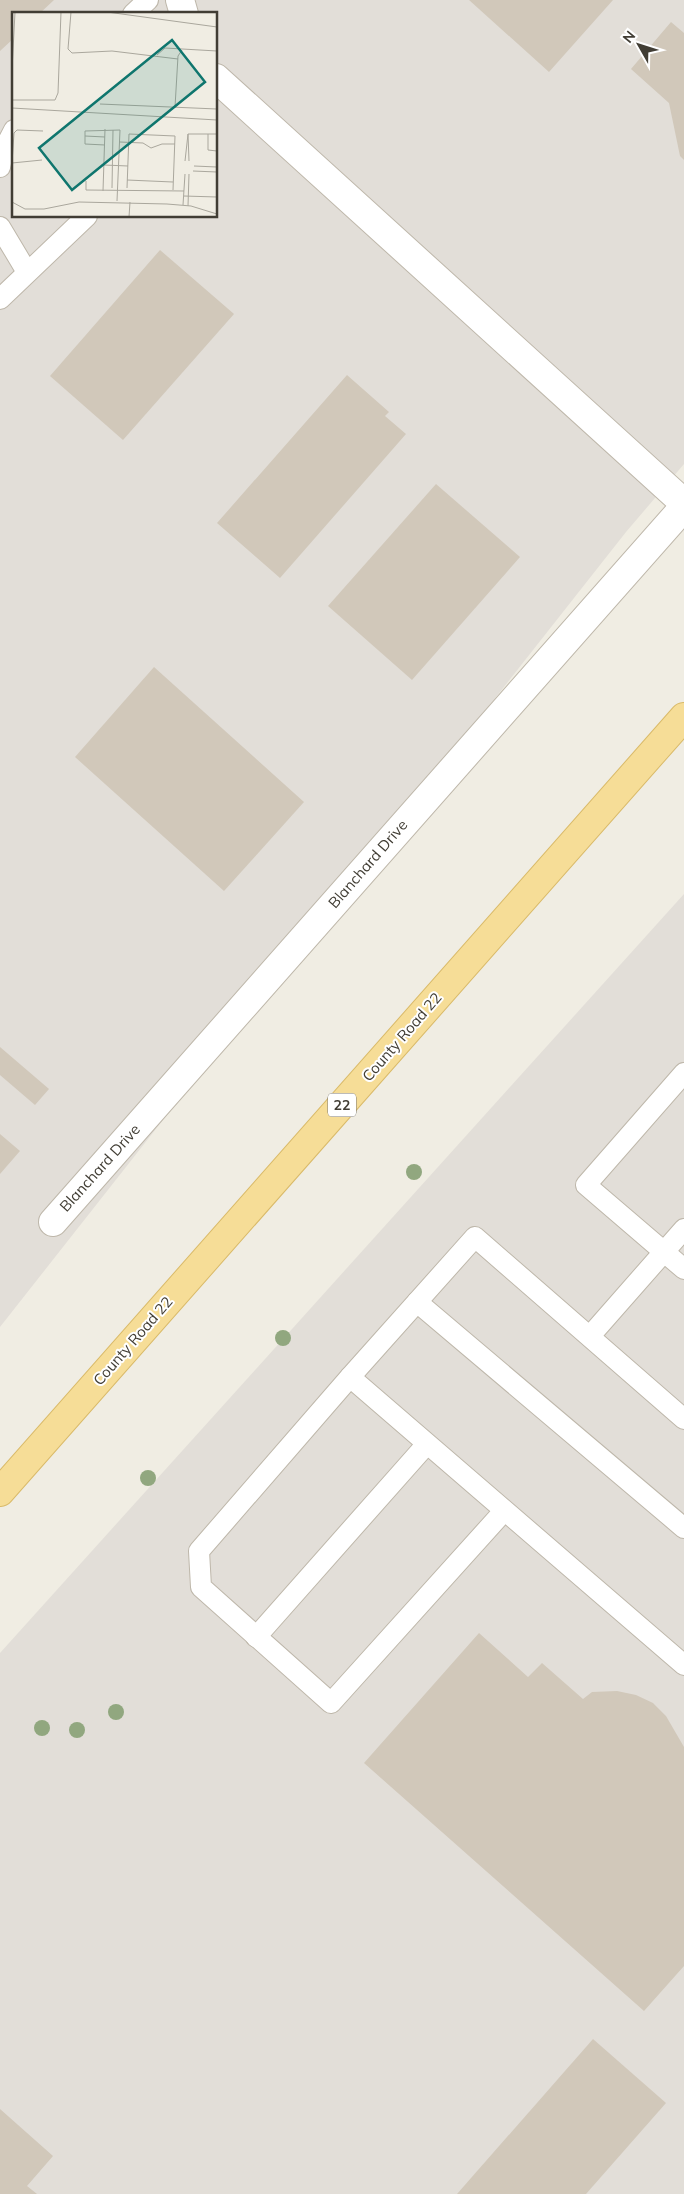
<svg xmlns="http://www.w3.org/2000/svg" width="684" height="2194" viewBox="0 0 684 2194" font-family="Mulish,sans-serif">
  <style>
    .industrial { fill: #e2ded8; fill-rule: evenodd }
    .building { fill: #d1c8ba }
    .lines { fill: none; stroke-linecap: round; stroke-linejoin: round }
    .service-casing { stroke: #beb7aa; stroke-width: 22 }
    .minor-casing { stroke: #beb7aa; stroke-width: 30 }
    .primary-casing { stroke: #d9ba69; stroke-width: 30 }
    .service { stroke: #fff; stroke-width: 20 }
    .minor { stroke: #fff; stroke-width: 28 }
    .primary { stroke: #f6dd97; stroke-width: 28 }
    .tree { fill: #91a77f }
    .labels { text-anchor: middle; stroke-width: 4; stroke-linejoin: round; paint-order: stroke }
    .shield { fill: #fff; stroke: #7a7771; stroke-width: 1 }
    .shield-label { font-size: 14px; font-weight: bold; fill: #413d34 }
    .street-label { font-size: 15px; fill: #413d34; stroke: #fff }
    .inset-road { fill: none; stroke: #aaa79d; stroke-width: 1 }
    .view { fill: #0f766e; fill-opacity: 0.15; stroke: #0f766e; stroke-width: 2.5 }
    .inset-edge { fill: none; stroke: #413d34; stroke-width: 2.5 }
  </style>
  <rect width="100%" height="100%" fill="#f0ede3"/>
  <g class="industrial">
    <path d="M 0,0 L 684,0 L 684,464 L 626,532 L 0,1327 ZM 14,14 L 216,14 L 216,216 L 14,216 Z"/>
    <path d="M 684,894 L 684,2194 L 0,2194 L 0,1653 Z"/>
  </g>
  <g class="building">
    <path d="M 0,0 L 54,0 L 39,14 L 14,14 L 14,38 L 0,51 Z"/>
    <path d="M 469,0 L 613,0 L 549,72 Z"/>
    <path d="M 671,22 L 684,33 L 684,160 L 680,156 L 669,103 L 631,69 Z"/>
    <path d="M 160,250 L 234,314 L 123,440 L 50,376 Z"/>
    <path d="M 347,375 L 389,412 L 385,416 L 406,434 L 280,578 L 217,523 Z"/>
    <path d="M 436,484 L 520,557 L 412,680 L 328,606 Z"/>
    <path d="M 154,667 L 304,802 L 224,891 L 75,757 Z"/>
    <path d="M 0,1047 L 49,1089 L 35,1105 L 0,1075 Z"/>
    <path d="M 0,1134 L 20,1151 L 0,1174 Z"/>
    <path d="M 479,1633 L 528,1677 L 542,1663 L 583,1699 L 592,1692 L 617,1691 L 636,1695 L 653,1703 L 666,1716 L 684,1747 L 684,1966 L 644,2011 L 364,1763 Z"/>
    <path d="M 593,2039 L 666,2103 L 586,2194 L 457,2194 Z"/>
    <path d="M 0,2109 L 53,2156 L 27,2186 L 37,2194 L 0,2194 Z"/>
  </g>
  <g class="lines">
    <defs>
      <g id="service">
        <path d="M 133,14 L 148,0"/>
        <path d="M 0,167 L 4,149 L 14,130"/>
        <path d="M 0,227 L 27,272"/>
        <path d="M 0,299 L 87,216"/>
        <path d="M 684,1073 L 586,1185 L 684,1269"/>
        <path d="M 417,1302 L 684,1528"/>
        <path d="M 590,1336 L 684,1229"/>
        <path d="M 350,1377 L 684,1665"/>
        <path d="M 504,1511 L 331,1703 L 201,1587 L 199,1551 L 350,1377 L 475,1237 L 684,1419"/>
        <path d="M 256,1637 L 426,1445"/>
      </g>
      <g id="minor">
        <path d="M 180,0 L 184,14"/>
        <path d="M 216,78 L 684,503"/>
        <path d="M 53,1222 L 684,507"/>
      </g>
      <path id="primary" d="M 0,1492 L 684,717"/>
    </defs>
    <use href="#service" class="service-casing"/>
    <use href="#minor" class="minor-casing"/>
    <use href="#primary" class="primary-casing"/>
    <use href="#service" class="service"/>
    <use href="#minor" class="minor"/>
    <use href="#primary" class="primary"/>
  </g>
  <g class="tree">
    <circle cx="414" cy="1172" r="8"/>
    <circle cx="283" cy="1338" r="8"/>
    <circle cx="148" cy="1478" r="8"/>
    <circle cx="116" cy="1712" r="8"/>
    <circle cx="42" cy="1728" r="8"/>
    <circle cx="77" cy="1730" r="8"/>
  </g>
  <g class="labels">
    <rect class="shield" x="328" y="1093.5" width="28" height="23" rx="4"/>
    <g class="shield-label">
      <text x="342" y="1110">22</text>
    </g>
    <g class="street-label">
      <text transform="translate(368 864) rotate(-49)" y="5">Blanchard Drive</text>
      <text transform="translate(402 1037) rotate(-49)" y="5">County Road 22</text>
      <text transform="translate(100 1168) rotate(-48)" y="5">Blanchard Drive</text>
      <text transform="translate(133 1341) rotate(-49)" y="5">County Road 22</text>
    </g>
  </g>
  <g transform="translate(12 12)">
    <rect width="205" height="205" fill="#f0ede3"/>
    <path class="inset-road" d="M 59,0 L 56,37 L 60,41 L 100,39 L 166,47M 95,0 L 205,15M 145,43 L 153,36 L 205,39M 0,58 L 3,0M 0,88 L 43,88 L 46,81 L 49,0M 88,92 L 205,97M 163,95 L 166,44 L 170,38M 0,96 L 205,108M 176,122 L 205,122M 196,122 L 196,138 L 205,139M 73,124 L 93,125M 108,130 L 131,131 L 139,136 L 150,132 L 163,132M 93,133 L 73,132 L 73,119 L 108,118 L 105,189M 173,149 L 176,122 L 177,149M 0,151 L 2,121 L 5,118 L 31,119M 0,151 L 30,148M 92,153 L 116,154M 182,154 L 205,155M 181,159 L 205,160M 115,168 L 161,170M 74,169 L 74,178 L 172,179M 100,176 L 101,118M 115,176 L 117,122 L 163,124 L 161,178M 91,179 L 93,117M 172,184 L 205,185M 0,190 L 13,197 L 32,197 L 67,190 L 155,192 L 179,194 L 205,202M 171,193 L 173,162M 176,194 L 177,162M 117,205 L 118,190"/>
    <path class="view" d="M 160,28 L 193,70 L 60,178 L 27,136 Z"/>
    <rect width="205" height="205" class="inset-edge"/>
  </g>
  <g transform="translate(639 45) rotate(309)" stroke="#ffffff" stroke-width="4" paint-order="stroke">
  <path d="M0-4L9 19L0 12L-9 19Z" fill="#413d34"/>
  <text y="-8" font-size="14" font-weight="bold" text-anchor="middle" fill="#413d34">N</text>
  </g>
</svg>
